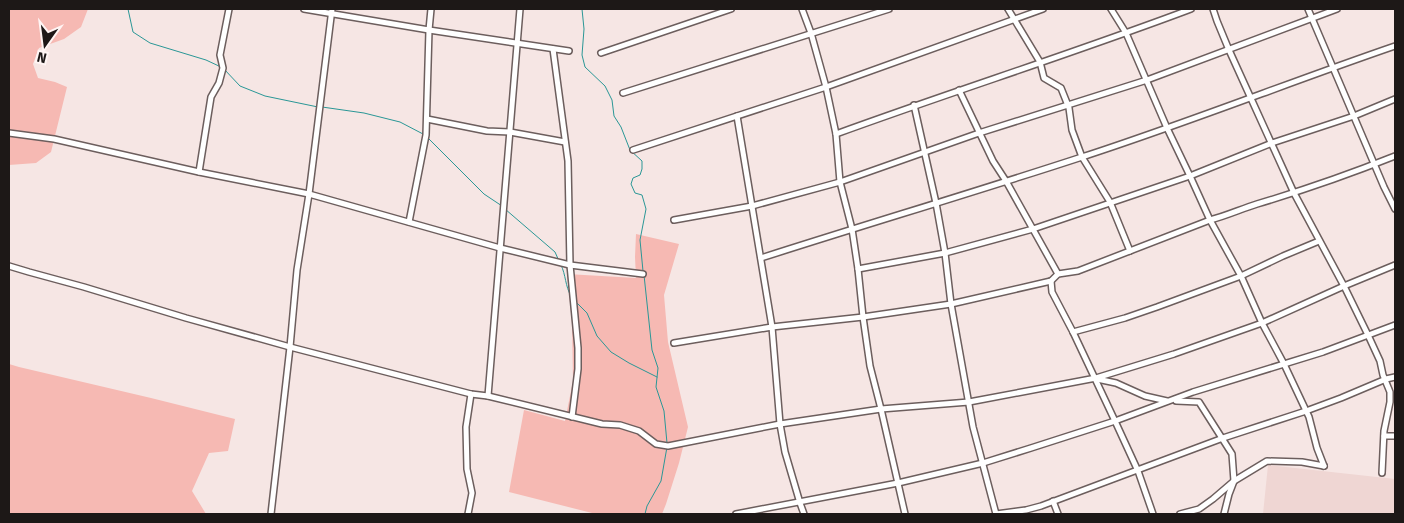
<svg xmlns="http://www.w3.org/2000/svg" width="1404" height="523" viewBox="0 0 1404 523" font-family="'Fira Sans',sans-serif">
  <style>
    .built { fill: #efd6d3 }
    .green { fill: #f6b9b3 }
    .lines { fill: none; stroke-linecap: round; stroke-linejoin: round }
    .stream { stroke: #2a9796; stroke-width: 1 }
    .minor-casing { stroke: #6c5e5d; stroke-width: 8 }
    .minor { stroke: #fff; stroke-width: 5 }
  </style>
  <rect width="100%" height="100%" fill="#f6e6e4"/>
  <path class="built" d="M 1268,465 L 1395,479 L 1395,514 L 1263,514 Z"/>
  <g class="green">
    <path d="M 9,9 L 88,9 L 81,27 L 64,39 L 39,48 L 33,64 L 38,78 L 55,82 L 67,87 L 51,152 L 36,163 L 9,165 Z"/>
    <path d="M 636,234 L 679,244 L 664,295 L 668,342 L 688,427 L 679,463 L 666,504 L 662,514 L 596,514 L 509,492 L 524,410 L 565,421 L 573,381 L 572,322 L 567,274 L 636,278 L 635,257 Z"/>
    <path d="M 9,364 L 19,367 L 151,398 L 235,419 L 228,451 L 209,453 L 192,491 L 206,514 L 9,514 Z"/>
  </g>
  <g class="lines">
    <g class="stream">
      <path d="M 128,9 L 133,32 L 150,43 L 206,60 L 221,67"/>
      <path d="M 582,9 L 584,29 L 582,55 L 585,67 L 605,86 L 612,100 L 614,116 L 621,127 L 630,150 L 642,161 L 642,169 L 640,175 L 633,178 L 631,184 L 635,193 L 642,195 L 646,209 L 640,240 L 643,271"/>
      <path d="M 224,69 L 240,86 L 265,96 L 318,107"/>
      <path d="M 322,107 L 364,113 L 400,122 L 423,134"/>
      <path d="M 428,138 L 484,194 L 502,206"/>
      <path d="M 505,209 L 555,252 L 559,261"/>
      <path d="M 561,265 C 566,275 565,286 571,296"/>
      <path d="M 644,275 L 652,350 L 658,368 L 656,387 L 664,411 L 667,443"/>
      <path d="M 577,303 L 587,313 L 597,336 L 611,352 L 629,363 L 657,377"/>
      <path d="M 645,514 L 647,506 L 661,481 L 667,447"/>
    </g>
    <defs>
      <g id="minor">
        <path d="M 304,9 L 429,30 L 569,51"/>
        <path d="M 802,9 L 811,33 L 826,87 L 836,134 L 840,182 L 852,229 L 858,269 L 863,317 L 870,366 L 881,409 L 905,514"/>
        <path d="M 1008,9 L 1040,62 L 1044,78 L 1061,88 L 1069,108 L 1072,130 L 1082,157 L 1110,202 L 1130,251"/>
        <path d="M 1111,9 L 1126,33 L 1167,128 L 1190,176 L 1210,220 L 1241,276 L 1262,323 L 1284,364 L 1309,417 L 1317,448 L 1324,466"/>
        <path d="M 1213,9 L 1217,21 L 1229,50 L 1294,193 L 1344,286 L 1395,265"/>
        <path d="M 1308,9 L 1384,187 L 1395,209"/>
        <path d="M 553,49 L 568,161 L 570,265 L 578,348 L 578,369 L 572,417"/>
        <path d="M 601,53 L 731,9"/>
        <path d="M 959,90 L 993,161 L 1006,181 L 1058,274"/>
        <path d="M 623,93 L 889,9"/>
        <path d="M 914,105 L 936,203 L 945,253 L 951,304 L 973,427 L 996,514"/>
        <path d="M 737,116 L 772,327 L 780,424 L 785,452 L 800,503 L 804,514"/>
        <path d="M 427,119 L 487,131 L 510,132 L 565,142"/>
        <path d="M 9,133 L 54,139 L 199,172 L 309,194 L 500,248 L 570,265 L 643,274"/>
        <path d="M 836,134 C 954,91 1074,53 1191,9"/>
        <path d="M 633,150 L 826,87 L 1043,9"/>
        <path d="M 199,172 L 211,97 L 219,83 L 223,68 L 220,55 L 229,9"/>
        <path d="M 674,220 L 752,206 L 840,182 L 979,133 L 1147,80 L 1337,9"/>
        <path d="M 409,222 L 426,135 L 429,30 L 431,9"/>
        <path d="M 761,258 C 867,224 975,192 1082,157 C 1187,123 1290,82 1395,46"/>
        <path d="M 9,266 L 29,272 L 84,287 L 186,318 L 290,347 L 471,394 L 488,396 L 602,424 L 620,425 L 639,431 L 656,444 L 668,446 L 780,424 L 881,409 L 969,402 L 1096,378 L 1174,354 L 1262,323 L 1344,286 L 1368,335 L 1380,361 L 1383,375 L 1390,392 L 1390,402 L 1384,431 L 1382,473"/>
        <path d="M 858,269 L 945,253 L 1033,229 L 1190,176 L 1272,143 L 1354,116 L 1395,99"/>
        <path d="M 1051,281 L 1052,292 L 1073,332 L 1115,421 L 1138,471 L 1153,514"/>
        <path d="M 1073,332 L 1125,318 L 1157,307 L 1241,276 L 1283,256 L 1319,241"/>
        <path d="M 674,343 L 772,327 L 863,317 L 951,304 L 1051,281 L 1058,274 L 1078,271 L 1210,220 C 1226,216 1241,209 1257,204 C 1304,190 1350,174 1395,156"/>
        <path d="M 1097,379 L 1116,383 L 1145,396 L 1167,401"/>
        <path d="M 488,396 L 520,9"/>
        <path d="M 1176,401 L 1199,402 L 1232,454 L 1234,481 L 1229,494 L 1224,514"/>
        <path d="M 1384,436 L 1395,436"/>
        <path d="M 1053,501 L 1058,514"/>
        <path d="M 271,514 L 290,347 L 297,270 L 309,194 L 332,9"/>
        <path d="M 468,514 L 472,493 L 467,469 L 466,427 L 471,394"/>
        <path d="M 736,514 L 898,483 L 983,463 L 1031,448 L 1115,421 L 1193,392 L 1323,352 L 1395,325"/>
        <path d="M 996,514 L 1026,510 L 1041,506 L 1223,438 L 1306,411 L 1341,398 L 1386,379 L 1395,377"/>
        <path d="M 1180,514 L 1199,509 L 1213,499 L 1234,481 L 1267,461 L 1302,462 L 1324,466"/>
      </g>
    </defs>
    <use href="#minor" class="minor-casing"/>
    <use href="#minor" class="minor"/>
  </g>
  <rect width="1404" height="523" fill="none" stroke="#1d1817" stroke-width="20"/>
  <g transform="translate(45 45) rotate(194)" stroke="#fff5f4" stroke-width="4" paint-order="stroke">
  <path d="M0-4L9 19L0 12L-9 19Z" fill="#1d1817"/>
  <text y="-8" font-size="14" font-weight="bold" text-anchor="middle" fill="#1d1817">N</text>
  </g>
</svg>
